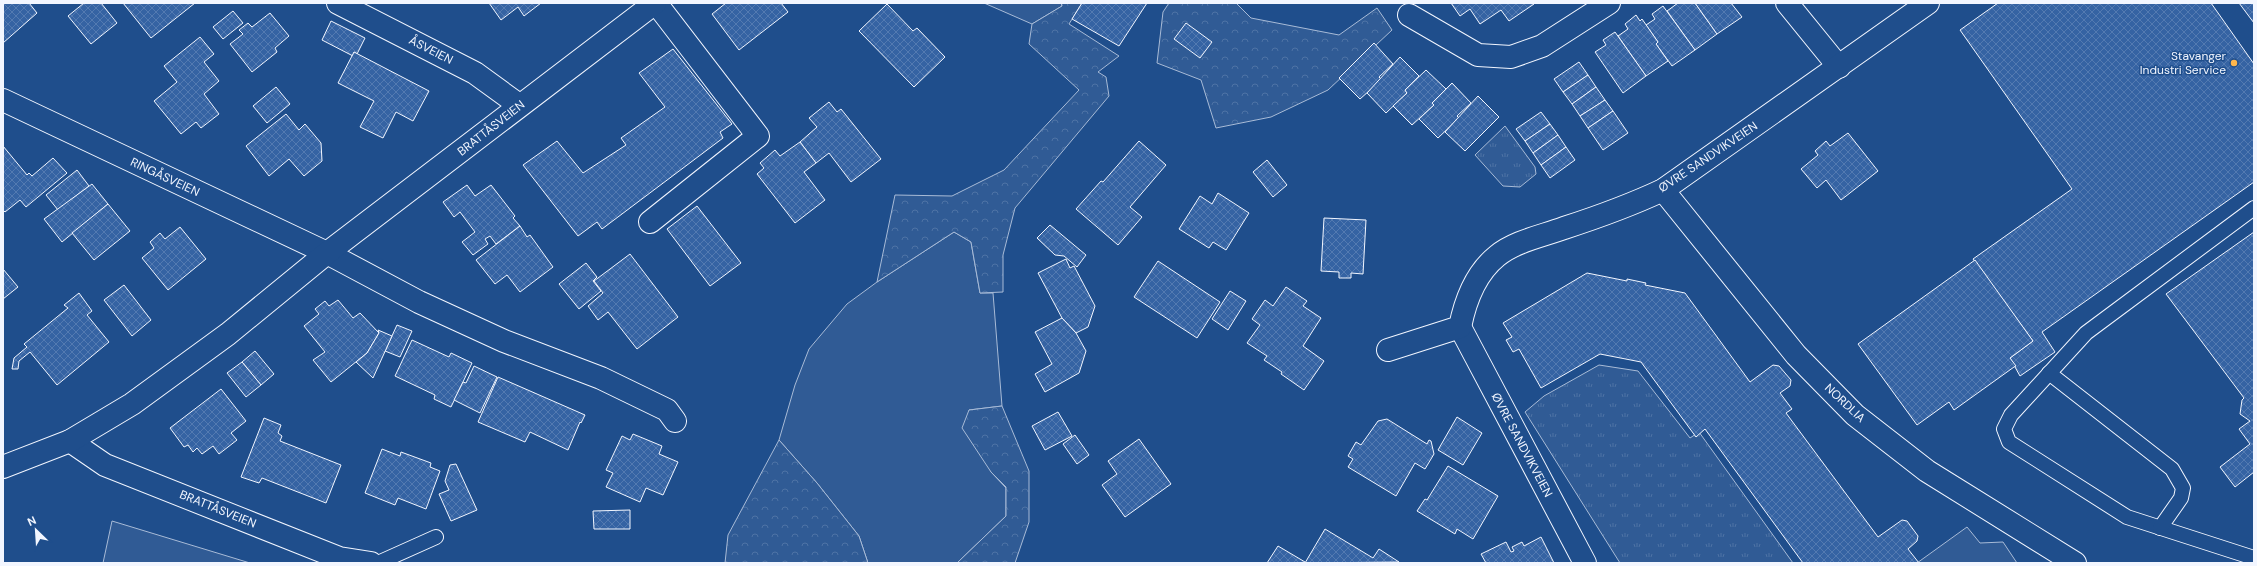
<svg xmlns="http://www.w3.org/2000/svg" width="2257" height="566" viewBox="0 0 2257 566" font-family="'DM Sans',sans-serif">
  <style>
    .built { fill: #305b95; stroke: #a8bbd7 }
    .forest { fill: url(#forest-crowns); stroke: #a8bbd7 }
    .park { fill: url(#park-tufts); stroke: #a8bbd7 }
    .building { fill: url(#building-cross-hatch); stroke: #f2f6ff }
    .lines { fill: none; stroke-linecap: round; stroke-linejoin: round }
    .service-casing { stroke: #f2f6ff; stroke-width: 16 }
    .minor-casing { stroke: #f2f6ff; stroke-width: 24 }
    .service { stroke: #1f4e8c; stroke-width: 14 }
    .minor { stroke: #1f4e8c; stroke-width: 22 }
    .poi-dot { fill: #ffb74d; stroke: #1f4e8c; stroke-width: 1.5 }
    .labels { text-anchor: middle; stroke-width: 3; stroke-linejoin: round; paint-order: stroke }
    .street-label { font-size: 12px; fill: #f2f6ff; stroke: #1f4e8c }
    .poi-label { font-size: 12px; fill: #f2f6ff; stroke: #1f4e8c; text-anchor: end }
  </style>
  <defs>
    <pattern id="forest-crowns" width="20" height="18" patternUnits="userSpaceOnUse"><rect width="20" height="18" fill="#305b95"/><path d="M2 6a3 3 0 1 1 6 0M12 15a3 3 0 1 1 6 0" fill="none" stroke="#4e73a5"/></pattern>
    <pattern id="park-tufts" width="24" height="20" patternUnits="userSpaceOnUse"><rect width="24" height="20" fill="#305b95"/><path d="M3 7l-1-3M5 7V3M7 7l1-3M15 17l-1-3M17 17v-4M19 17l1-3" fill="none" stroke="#4e73a5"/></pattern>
    <pattern id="building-cross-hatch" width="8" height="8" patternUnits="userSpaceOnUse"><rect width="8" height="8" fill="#3563a3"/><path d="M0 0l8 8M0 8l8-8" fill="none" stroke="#537ab1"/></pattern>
  </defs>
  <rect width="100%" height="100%" fill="#1f4e8c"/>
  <g class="built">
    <path d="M 984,3 L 1061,3 L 1062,6 L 1032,24 Z"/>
    <path d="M 954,232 L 971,242 L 980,293 L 993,293 L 1002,406 L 969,410 L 991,472 L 1006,488 L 1006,516 L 957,563 L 868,563 L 859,536 L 817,483 L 779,440 L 795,385 L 809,349 L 847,304 L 877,282 Z"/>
    <path d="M 112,521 L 250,563 L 103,563 Z"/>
    <path d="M 1967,527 L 1980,543 L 2003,542 L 2017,563 L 1917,563 Z"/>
  </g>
  <g class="forest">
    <path d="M 1061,3 L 1082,3 L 1069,24 L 1119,56 L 1098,72 L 1106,77 L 1109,96 L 1015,208 L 1003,255 L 1003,292 L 980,293 L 971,242 L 954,232 L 877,282 L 895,195 L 952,196 L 1004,170 L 1079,90 L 1029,44 L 1032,24 L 1062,6 Z"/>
    <path d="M 1169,3 L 1236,3 L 1251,18 L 1339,35 L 1377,8 L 1392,30 L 1328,90 L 1271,117 L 1216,128 L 1201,80 L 1157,63 L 1163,12 Z"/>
    <path d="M 1002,406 L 1029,471 L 1029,522 L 1015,563 L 957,563 L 1006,516 L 1006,487 L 991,472 L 962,428 L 969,410 Z"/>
    <path d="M 779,440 L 817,483 L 859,536 L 868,563 L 725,563 L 728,535 Z"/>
  </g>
  <g class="park">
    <path d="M 1505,126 L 1535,167 L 1536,174 L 1520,187 L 1503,186 L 1475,155 Z"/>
    <path d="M 1599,365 L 1638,371 L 1690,438 L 1699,432 L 1793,563 L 1620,563 L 1525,412 L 1544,396 Z"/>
  </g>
  <g class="building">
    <path d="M 3,3 L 29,3 L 37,13 L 3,43 Z"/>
    <path d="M 84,3 L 101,3 L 117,23 L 91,44 L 68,16 Z"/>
    <path d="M 123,3 L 195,3 L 151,38 Z"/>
    <path d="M 489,3 L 541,3 L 524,16 L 518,7 L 501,20 Z"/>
    <path d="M 726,3 L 781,3 L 788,12 L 739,50 L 712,14 Z"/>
    <path d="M 1082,3 L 1147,3 L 1119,46 L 1072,19 Z"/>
    <path d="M 1451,3 L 1533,3 L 1534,4 L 1509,21 L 1501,10 L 1480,24 L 1470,9 L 1460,16 Z"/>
    <path d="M 1678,3 L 1695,3 L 1717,34 L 1695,50 L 1667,11 Z"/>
    <path d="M 1695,3 L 1731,3 L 1742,17 L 1717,34 Z"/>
    <path d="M 1998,3 L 2211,3 L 2254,64 L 2254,182 L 2042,332 L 2055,352 L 2020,376 L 2010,358 L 2033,341 L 1973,259 L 2072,189 L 1960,30 Z"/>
    <path d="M 2239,3 L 2254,3 L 2254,23 Z"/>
    <path d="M 887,4 L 913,31 L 917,28 L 945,57 L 914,87 L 859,31 Z"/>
    <path d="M 1663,6 L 1695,50 L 1672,66 L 1656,44 L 1658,42 L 1646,25 L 1655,19 L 1652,14 Z"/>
    <path d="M 233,11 L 243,23 L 223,39 L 213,27 Z"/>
    <path d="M 270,13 L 289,36 L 275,48 L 277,52 L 252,72 L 230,44 L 243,34 L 239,30 L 248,23 L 252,27 Z"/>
    <path d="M 1636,15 L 1640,21 L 1642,19 L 1658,42 L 1656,44 L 1668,61 L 1646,76 L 1618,36 L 1628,29 L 1625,24 Z"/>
    <path d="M 331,21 L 365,38 L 357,54 L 354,52 L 353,56 L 322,40 Z"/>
    <path d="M 1186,23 L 1212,42 L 1200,58 L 1174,39 Z"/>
    <path d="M 1615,32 L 1646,76 L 1623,93 L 1595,52 L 1606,45 L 1603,40 Z"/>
    <path d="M 200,37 L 214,54 L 204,62 L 219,81 L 204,94 L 219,114 L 201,128 L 196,122 L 181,134 L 154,101 L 177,82 L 164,66 Z"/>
    <path d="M 1374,43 L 1393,64 L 1379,77 L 1381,79 L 1378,83 L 1360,99 L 1339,78 Z"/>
    <path d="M 673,49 L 732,124 L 720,132 L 723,138 L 602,229 L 597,222 L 578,236 L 523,165 L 557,141 L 583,173 L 626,145 L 621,138 L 665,107 L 639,73 Z"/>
    <path d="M 354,52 L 429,91 L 413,121 L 396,112 L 383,138 L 360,127 L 374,101 L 338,83 Z"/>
    <path d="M 1400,57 L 1419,76 L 1405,90 L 1407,93 L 1386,113 L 1367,93 Z"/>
    <path d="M 1579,62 L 1588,75 L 1563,92 L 1554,79 Z"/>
    <path d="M 1426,70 L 1446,89 L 1432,103 L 1434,105 L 1412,125 L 1393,106 L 1407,93 L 1405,90 Z"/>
    <path d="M 1588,75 L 1596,87 L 1572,104 L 1563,92 Z"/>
    <path d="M 1452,83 L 1471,103 L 1457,116 L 1459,118 L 1438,138 L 1419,119 L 1434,105 L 1432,103 Z"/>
    <path d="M 276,87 L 290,104 L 267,123 L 253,106 Z"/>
    <path d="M 1596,87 L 1605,100 L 1580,116 L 1572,104 Z"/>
    <path d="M 1478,96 L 1499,117 L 1465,151 L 1445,132 Z"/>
    <path d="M 1605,100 L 1613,111 L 1588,128 L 1580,116 Z"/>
    <path d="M 829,102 L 837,112 L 841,109 L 881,159 L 851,182 L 829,153 L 816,163 L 800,142 L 817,127 L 809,118 Z"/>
    <path d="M 1613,111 L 1628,133 L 1603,150 L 1588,128 Z"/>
    <path d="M 1541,112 L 1550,124 L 1525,141 L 1516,129 Z"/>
    <path d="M 286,114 L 299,130 L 305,124 L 321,143 L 322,161 L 304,176 L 289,159 L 269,176 L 246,146 Z"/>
    <path d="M 1550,124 L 1558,135 L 1533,153 L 1525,141 Z"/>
    <path d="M 1848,133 L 1878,171 L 1841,200 L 1826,180 L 1817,188 L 1801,169 L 1818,155 L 1815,151 L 1826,141 L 1830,146 Z"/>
    <path d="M 1558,135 L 1566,147 L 1541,165 L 1533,153 Z"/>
    <path d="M 1139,141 L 1166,165 L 1130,207 L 1142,217 L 1118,245 L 1076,209 L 1101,181 L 1103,182 Z"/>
    <path d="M 800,142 L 816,163 L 804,172 L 825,200 L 795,223 L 757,174 L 764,168 L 760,163 L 775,150 L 780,156 Z"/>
    <path d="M 3,146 L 27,175 L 29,173 L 32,176 L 53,158 L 67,173 L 26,207 L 20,200 L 5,212 L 3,210 Z"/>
    <path d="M 1566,147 L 1575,160 L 1550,178 L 1541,165 Z"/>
    <path d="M 1267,160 L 1287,185 L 1273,197 L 1253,172 Z"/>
    <path d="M 77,170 L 89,186 L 58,210 L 46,195 Z"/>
    <path d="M 92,184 L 108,204 L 62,242 L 44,219 Z"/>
    <path d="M 467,185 L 475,196 L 491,185 L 515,216 L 513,218 L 520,226 L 496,244 L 490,236 L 485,239 L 488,244 L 473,255 L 462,242 L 475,232 L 460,212 L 454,217 L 443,202 Z"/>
    <path d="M 1218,193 L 1249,213 L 1226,250 L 1213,242 L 1209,248 L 1179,229 L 1200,196 L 1212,204 Z"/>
    <path d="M 108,204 L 130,231 L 94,260 L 72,233 Z"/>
    <path d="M 697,206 L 741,263 L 710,286 L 667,229 Z"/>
    <path d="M 1324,218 L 1366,220 L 1363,274 L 1351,273 L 1351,278 L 1339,278 L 1339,272 L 1321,271 Z"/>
    <path d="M 1050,225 L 1086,255 L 1077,267 L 1064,256 L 1055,255 L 1037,238 Z"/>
    <path d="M 520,226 L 527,237 L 530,235 L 553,267 L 520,292 L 507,275 L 495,284 L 476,260 Z"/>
    <path d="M 180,227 L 206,259 L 168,290 L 142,258 L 154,248 L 150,242 L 160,233 L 165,239 Z"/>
    <path d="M 2254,232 L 2254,472 L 2235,487 L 2220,467 L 2250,444 L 2239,429 L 2250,421 L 2240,414 L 2242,400 L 2244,398 L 2166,294 Z"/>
    <path d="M 630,254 L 678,317 L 637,349 L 608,312 L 598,320 L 588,306 L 603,293 L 594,281 Z"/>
    <path d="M 1066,259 L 1070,268 L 1074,266 L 1095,306 L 1088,327 L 1076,333 L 1062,318 L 1038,273 Z"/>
    <path d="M 1975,260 L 2033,341 L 2010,358 L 2016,366 L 2014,367 L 1954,410 L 1949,402 L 1917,425 L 1858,344 Z"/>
    <path d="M 1158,261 L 1220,302 L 1197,338 L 1134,297 Z"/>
    <path d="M 586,263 L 597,277 L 593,281 L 601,291 L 579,309 L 559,284 Z"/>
    <path d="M 3,269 L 18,287 L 3,299 Z"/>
    <path d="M 1587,273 L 1627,281 L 1627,279 L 1646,283 L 1645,285 L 1685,293 L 1750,382 L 1773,365 L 1779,366 L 1791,380 L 1790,386 L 1780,393 L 1792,409 L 1786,413 L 1878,537 L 1902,520 L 1907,521 L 1918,536 L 1917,541 L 1908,549 L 1919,563 L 1803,563 L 1705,429 L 1696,437 L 1641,362 L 1600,354 L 1541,388 L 1519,349 L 1513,352 L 1506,340 L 1512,337 L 1503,323 Z"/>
    <path d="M 124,285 L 151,320 L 132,336 L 104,300 Z"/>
    <path d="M 1286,287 L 1307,301 L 1303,306 L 1321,318 L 1303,346 L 1324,361 L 1304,390 L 1281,374 L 1282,372 L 1264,360 L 1267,356 L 1247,343 L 1260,325 L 1252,319 L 1265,300 L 1273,306 Z"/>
    <path d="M 1230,291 L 1246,301 L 1228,330 L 1212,319 Z"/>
    <path d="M 79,293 L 92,311 L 87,315 L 109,342 L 57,385 L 30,352 L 19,361 L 18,369 L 12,369 L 14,358 L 27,347 L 24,344 L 68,308 L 64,305 Z"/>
    <path d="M 338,300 L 353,318 L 360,313 L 379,333 L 367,353 L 331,382 L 313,360 L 325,352 L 304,326 L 319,314 L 315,309 L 325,301 L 329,306 Z"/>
    <path d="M 1062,318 L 1076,333 L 1086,351 L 1079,373 L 1045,392 L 1035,374 L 1052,364 L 1035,332 Z"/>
    <path d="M 397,325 L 412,331 L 400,357 L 385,351 Z"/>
    <path d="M 378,330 L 392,336 L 373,378 L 356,362 L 367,353 L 379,333 Z"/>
    <path d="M 412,340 L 449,357 L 451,353 L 472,363 L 451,407 L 434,399 L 435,395 L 395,376 Z"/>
    <path d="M 255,351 L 274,374 L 261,385 L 242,362 Z"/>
    <path d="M 242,362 L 261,385 L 246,397 L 227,373 Z"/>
    <path d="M 474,366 L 497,377 L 480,413 L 454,400 L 463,382 L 466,383 Z"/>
    <path d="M 498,377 L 585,415 L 581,423 L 580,422 L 568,450 L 530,432 L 525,442 L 478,422 Z"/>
    <path d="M 221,389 L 246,421 L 231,433 L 237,440 L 219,454 L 213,446 L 202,454 L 197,448 L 193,452 L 188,445 L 184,447 L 170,428 Z"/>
    <path d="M 1058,412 L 1072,436 L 1045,450 L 1032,426 Z"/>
    <path d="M 1457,417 L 1482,433 L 1463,465 L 1438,450 Z"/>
    <path d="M 264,418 L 281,425 L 278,433 L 282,436 L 280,441 L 341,465 L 326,503 L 262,478 L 259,483 L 241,477 Z"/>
    <path d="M 1387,419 L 1427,444 L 1429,440 L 1431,441 L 1434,454 L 1425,469 L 1415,463 L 1396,496 L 1348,467 L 1353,459 L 1348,456 L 1356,442 L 1361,445 L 1378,421 Z"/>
    <path d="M 633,434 L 662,446 L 659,454 L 678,462 L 663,495 L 646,488 L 640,502 L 606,487 L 613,473 L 606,470 L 622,436 L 630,440 Z"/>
    <path d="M 1075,435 L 1089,455 L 1077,464 L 1063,444 Z"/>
    <path d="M 1139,439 L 1171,484 L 1125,517 L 1102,485 L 1117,474 L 1108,461 Z"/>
    <path d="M 382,449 L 400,456 L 401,452 L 431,463 L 430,467 L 440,471 L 426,509 L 398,498 L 395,505 L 365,493 Z"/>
    <path d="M 456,464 L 477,510 L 451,521 L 439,494 L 449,490 L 445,481 L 450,465 Z"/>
    <path d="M 1448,466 L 1498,496 L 1473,539 L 1457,529 L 1455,534 L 1417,511 L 1425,499 L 1427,500 Z"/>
    <path d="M 630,510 L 630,529 L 594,529 L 593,511 Z"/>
    <path d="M 1325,529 L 1373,558 L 1379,549 L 1399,562 L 1305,563 Z"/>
    <path d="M 1541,537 L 1554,563 L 1486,563 L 1481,554 L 1506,542 L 1511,552 L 1514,551 L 1512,547 L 1522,542 L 1524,546 Z"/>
    <path d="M 1278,546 L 1305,562 L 1304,563 L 1267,563 Z"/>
  </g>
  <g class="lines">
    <defs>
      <g id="service">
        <path d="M 2254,208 L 2086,333 L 2011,415 L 2004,429 L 2009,442 L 2127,517 L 2254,558"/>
        <path d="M 2049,373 L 2172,469 L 2183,488 L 2181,498 L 2160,528"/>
        <path d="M 378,563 L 436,537"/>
      </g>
      <g id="minor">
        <path d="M 338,3 L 475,73 L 519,105"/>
        <path d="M 1787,3 L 1839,67"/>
        <path d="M 1409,15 L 1478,55 L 1511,57 L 1542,46 L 1609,3"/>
        <path d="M 3,100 L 327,253 L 419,302 L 504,341 L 601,378 L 667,410 L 675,421"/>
        <path d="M 1663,190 L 1796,355 L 1855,415 L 1927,471 L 2075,563"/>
        <path d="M 650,222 L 758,136 L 656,3"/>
        <path d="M 1460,327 L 1585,563"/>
        <path d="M 1388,350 L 1460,327 C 1465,302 1476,273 1497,256 C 1515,241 1543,236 1564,228 C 1598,217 1631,205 1663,190 L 1928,3"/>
        <path d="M 70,441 L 105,465 L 339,558 L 371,563"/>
        <path d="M 3,467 L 70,441 L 132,404 L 228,334 L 327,253 L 655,3"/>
      </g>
    </defs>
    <use href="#service" class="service-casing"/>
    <use href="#minor" class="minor-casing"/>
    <use href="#service" class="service"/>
    <use href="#minor" class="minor"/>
  </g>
  <circle class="poi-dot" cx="2234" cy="63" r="4"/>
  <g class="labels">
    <g class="street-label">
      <text transform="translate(431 50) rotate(27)" y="4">ÅSVEIEN</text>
      <text transform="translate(491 128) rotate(-38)" y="4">BRATTÅSVEIEN</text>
      <text transform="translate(1708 157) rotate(-34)" y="4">ØVRE SANDVIKVEIEN</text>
      <text transform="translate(165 177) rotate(25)" y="4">RINGÅSVEIEN</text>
      <text transform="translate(1845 403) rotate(43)" y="4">NORDLIA</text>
      <text transform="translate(1522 445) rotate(62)" y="4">ØVRE SANDVIKVEIEN</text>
      <text transform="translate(218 509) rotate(22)" y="4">BRATTÅSVEIEN</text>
    </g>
    <g class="poi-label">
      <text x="2226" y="60">Stavanger<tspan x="2226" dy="14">Industri Service</tspan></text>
    </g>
  </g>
  <rect width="2257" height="566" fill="none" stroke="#f2f6ff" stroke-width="8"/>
  <g transform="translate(36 530) rotate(335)" stroke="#1f4e8c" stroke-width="3" paint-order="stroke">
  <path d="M0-3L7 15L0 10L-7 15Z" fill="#f2f6ff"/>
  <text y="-6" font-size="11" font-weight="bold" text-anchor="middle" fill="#f2f6ff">N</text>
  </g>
</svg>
